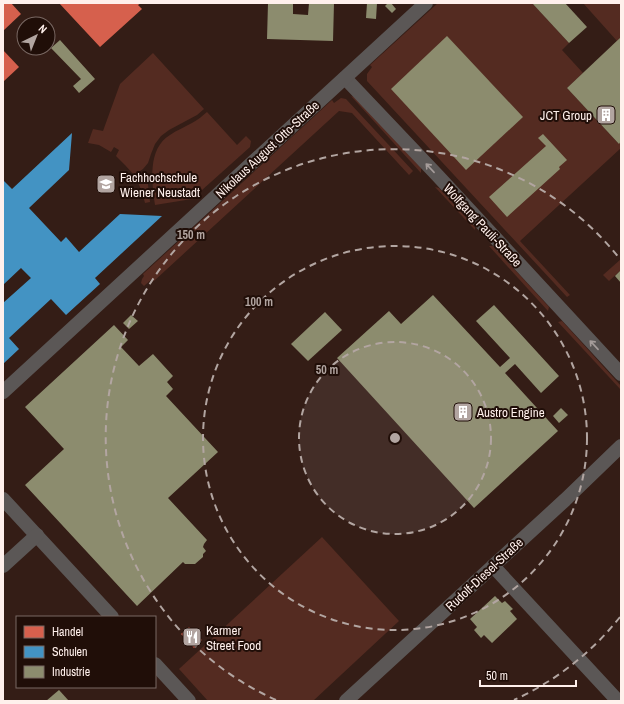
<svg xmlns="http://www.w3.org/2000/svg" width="624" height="704" viewBox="0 0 624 704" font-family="'Archivo Narrow',sans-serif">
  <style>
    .built { fill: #341d16; fill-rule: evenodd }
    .green { fill: #542b21 }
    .shops { fill: #d6604d }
    .schools { fill: #4393c3 }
    .industry { fill: #8c8c6e }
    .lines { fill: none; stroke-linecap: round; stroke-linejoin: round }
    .street { stroke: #5b5756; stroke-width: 14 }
    .oneway { stroke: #a59c9a }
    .ring { fill: none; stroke: #b2a5a1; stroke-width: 2; stroke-dasharray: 7 5 }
    .labels { text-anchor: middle; stroke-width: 4; stroke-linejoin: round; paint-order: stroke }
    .poi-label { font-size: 13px; fill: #fff0ec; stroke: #200e08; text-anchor: start }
    .street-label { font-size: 13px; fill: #fff0ec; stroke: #200e08 }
    .centre { fill: #b2a5a1; stroke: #200e08; stroke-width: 2 }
    .ring-label { font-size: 12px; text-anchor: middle; font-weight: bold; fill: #b2a5a1; stroke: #200e08; stroke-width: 4; stroke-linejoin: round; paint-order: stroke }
  </style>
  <rect width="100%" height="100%" fill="#241a17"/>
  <path class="built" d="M 3,3 L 621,3 L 621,701 L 3,701 ZM 24,24 L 48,24 L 48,48 L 24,48 ZM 17,617 L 155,617 L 155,687 L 17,687 Z"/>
  <g class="green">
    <path d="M 438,3 L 532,3 L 569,43 L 562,50 L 583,73 L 567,88 L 618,143 L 621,141 L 621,148 L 520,241 L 570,295 L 567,297 L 367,81 L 367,74 L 372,67 L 370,65 Z"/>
    <path d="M 583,3 L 621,3 L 621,37 L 617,41 Z"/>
    <path d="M 153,53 L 204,109 L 197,115 L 169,130 L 161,136 L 155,144 L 151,154 L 148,163 L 143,169 L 134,175 L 125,165 L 116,156 L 119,150 L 114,147 L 111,152 L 99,145 L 88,143 L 93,129 L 103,131 L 120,84 Z"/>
    <path d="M 351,96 L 357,98 L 421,168 L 421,173 Z"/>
    <path d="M 341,98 L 346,99 L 413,171 L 409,175 L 352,113 L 339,111 L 154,281 L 152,279 L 144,286 L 141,283 L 142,279 L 144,276 L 143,274 L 332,100 L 334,103 Z"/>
    <path d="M 207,112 L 237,145 L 246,136 L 251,141 L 250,147 L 192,199 L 155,205 C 152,182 147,149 170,135 C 177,130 185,127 192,123 C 198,120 202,116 207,112 Z"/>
    <path d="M 147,176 L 150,202 L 145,203 L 142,192 L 137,180 Z"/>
    <path d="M 435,187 L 439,188 L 475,227 L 475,230 Z"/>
    <path d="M 489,246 L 493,246 L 549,307 L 548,311 Z"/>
    <path d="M 621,259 L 621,270 L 609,281 L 603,275 Z"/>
    <path d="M 562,321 L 621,386 L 621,390 L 558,322 Z"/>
    <path d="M 322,537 L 399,621 L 313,701 L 208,701 L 179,669 Z"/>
  </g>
  <g class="shops">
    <path d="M 3,3 L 11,3 L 21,14 L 3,31 Z"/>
    <path d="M 59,3 L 141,3 L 138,5 L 142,9 L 100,47 Z"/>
    <path d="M 3,50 L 19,67 L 3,82 Z"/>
    <path d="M 189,627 L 202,640 L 194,648 L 181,634 Z"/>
  </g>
  <path class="schools" d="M 72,133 L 69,170 L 29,208 L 61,242 L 66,237 L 79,252 L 120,214 L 162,216 L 95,278 L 100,284 L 66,315 L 51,299 L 9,338 L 19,349 L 3,364 L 3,303 L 31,278 L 21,268 L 3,285 L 3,182 L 4,181 L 12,189 Z"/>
  <g class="industry">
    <path d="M 268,3 L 293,3 L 293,14 L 308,15 L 309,3 L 334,3 L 333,41 L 267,39 Z"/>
    <path d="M 367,3 L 377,3 L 376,19 L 366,18 Z"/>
    <path d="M 388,3 L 391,3 L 396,9 L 392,13 L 385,6 Z"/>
    <path d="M 532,3 L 565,3 L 587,27 L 569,43 Z"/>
    <path d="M 447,36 L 523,117 L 466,170 L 391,89 Z"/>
    <path d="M 621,37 L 621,141 L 619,144 L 567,88 Z"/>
    <path d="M 60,40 L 95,79 L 79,93 L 73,86 L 81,79 L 51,48 Z"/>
    <path d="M 543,134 L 567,160 L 559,167 L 560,169 L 507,217 L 489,197 L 546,146 L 538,138 Z"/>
    <path d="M 621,270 L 621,283 L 615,276 Z"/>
    <path d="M 433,295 L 500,367 L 510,358 L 476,321 L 494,305 L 559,376 L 541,393 L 515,364 L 505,373 L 558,431 L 474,508 L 337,358 L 389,311 L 401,324 Z"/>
    <path d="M 325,312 L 342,330 L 308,361 L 291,344 Z"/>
    <path d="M 131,315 L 138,321 L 129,329 L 123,323 Z"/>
    <path d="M 114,325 L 128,340 L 121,347 L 139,366 L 153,354 L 173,376 L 167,382 L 173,389 L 166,396 L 218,452 L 168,498 L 207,540 L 204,544 L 203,547 L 206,551 L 203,554 L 203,557 L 195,564 L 185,564 L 183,562 L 137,606 L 25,485 L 64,449 L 25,407 Z"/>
    <path d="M 561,408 L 568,415 L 559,423 L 553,416 Z"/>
    <path d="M 495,596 L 502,603 L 505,601 L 513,609 L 510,611 L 517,619 L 492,643 L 484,635 L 481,638 L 474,630 L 477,627 L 470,619 Z"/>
    <path d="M 59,690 L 69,701 L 46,701 Z"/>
  </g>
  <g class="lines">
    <g class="street">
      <path d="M 345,78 L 438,176 L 621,374"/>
      <path d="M 3,392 L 426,3"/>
      <path d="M 3,499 L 112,617"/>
      <path d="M 3,566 L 37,535"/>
      <path d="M 493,566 L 618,701"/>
      <path d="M 155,664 L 189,701"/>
      <path d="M 346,701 L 565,500 L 621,446"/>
    </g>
  </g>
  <defs><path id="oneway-shaft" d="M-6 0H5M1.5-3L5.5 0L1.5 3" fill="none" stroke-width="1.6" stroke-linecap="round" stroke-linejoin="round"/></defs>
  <g class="oneway">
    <use href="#oneway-shaft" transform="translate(430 168) rotate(-133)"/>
    <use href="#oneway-shaft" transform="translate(594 345) rotate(-133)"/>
  </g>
  <circle cx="395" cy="438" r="96" fill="#b2a5a1" fill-opacity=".12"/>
  <g class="ring">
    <circle cx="395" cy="438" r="96"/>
    <circle cx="395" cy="438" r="192"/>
    <path d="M620 617A288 288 0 0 1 514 700M276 700A288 288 0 1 1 620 259"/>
  </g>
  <defs>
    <symbol id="building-square" viewBox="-11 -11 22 22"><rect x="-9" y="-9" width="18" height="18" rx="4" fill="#b2a5a1" stroke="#200e08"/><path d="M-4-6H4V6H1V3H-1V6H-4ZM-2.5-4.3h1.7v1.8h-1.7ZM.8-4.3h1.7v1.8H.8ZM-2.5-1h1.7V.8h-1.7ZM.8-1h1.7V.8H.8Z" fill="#fff"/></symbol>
    <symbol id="university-square" viewBox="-11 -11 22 22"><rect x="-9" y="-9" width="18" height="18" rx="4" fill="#b2a5a1" stroke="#200e08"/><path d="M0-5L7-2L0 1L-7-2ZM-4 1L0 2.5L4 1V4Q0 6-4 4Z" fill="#fff"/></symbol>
    <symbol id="restaurant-square" viewBox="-11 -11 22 22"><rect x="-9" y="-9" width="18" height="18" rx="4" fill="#b2a5a1" stroke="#200e08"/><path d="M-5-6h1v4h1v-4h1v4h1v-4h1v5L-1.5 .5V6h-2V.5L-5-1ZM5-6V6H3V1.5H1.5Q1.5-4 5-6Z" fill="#fff"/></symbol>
  </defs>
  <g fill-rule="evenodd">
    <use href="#building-square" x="595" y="104" width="22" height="22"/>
    <use href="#university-square" x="95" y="173" width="22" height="22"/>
    <use href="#building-square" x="452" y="401" width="22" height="22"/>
    <use href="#restaurant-square" x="181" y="626" width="22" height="22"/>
  </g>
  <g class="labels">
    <g class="poi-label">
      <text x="592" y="120" text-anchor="end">JCT Group</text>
      <text x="120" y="182">Fachhochschule<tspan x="120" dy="15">Wiener Neustadt</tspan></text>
      <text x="477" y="417">Austro Engine</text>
      <text x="206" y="635">Karmer<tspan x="206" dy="15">Street Food</tspan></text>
    </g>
    <g class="street-label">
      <text transform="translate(267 149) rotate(-43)" y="5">Nikolaus August Otto-Straße</text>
      <text transform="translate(483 225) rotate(47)" y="5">Wolfgang Pauli-Straße</text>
      <text transform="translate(484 574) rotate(-43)" y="5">Rudolf-Diesel-Straße</text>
    </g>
  </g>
  <circle cx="395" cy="438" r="6" class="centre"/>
  <g class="ring-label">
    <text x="191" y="239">150 m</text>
    <text x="259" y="306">100 m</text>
    <text x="327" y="374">50 m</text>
  </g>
  <rect width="624" height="704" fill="none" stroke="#fff0ec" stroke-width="8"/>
  <rect x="16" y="616" width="140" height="72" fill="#200e08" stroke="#796863"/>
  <rect x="24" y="626" width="20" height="12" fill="#d6604d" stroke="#796863"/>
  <text x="52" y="636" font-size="12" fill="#fff0ec">Handel</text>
  <rect x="24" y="646" width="20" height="12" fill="#4393c3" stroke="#796863"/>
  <text x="52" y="656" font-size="12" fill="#fff0ec">Schulen</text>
  <rect x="24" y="666" width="20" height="12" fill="#8c8c6e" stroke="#796863"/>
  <text x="52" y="676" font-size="12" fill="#fff0ec">Industrie</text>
  <g transform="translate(36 36) rotate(43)"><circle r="19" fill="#200e08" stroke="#796863"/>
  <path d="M0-3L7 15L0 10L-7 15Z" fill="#b2a5a1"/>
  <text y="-6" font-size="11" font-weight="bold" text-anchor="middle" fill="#fff0ec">N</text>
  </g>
  <path d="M480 680v6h96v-6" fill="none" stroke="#fff0ec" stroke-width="2"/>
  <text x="486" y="680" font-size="12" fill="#fff0ec" stroke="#200e08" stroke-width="3" paint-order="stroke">50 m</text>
</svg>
